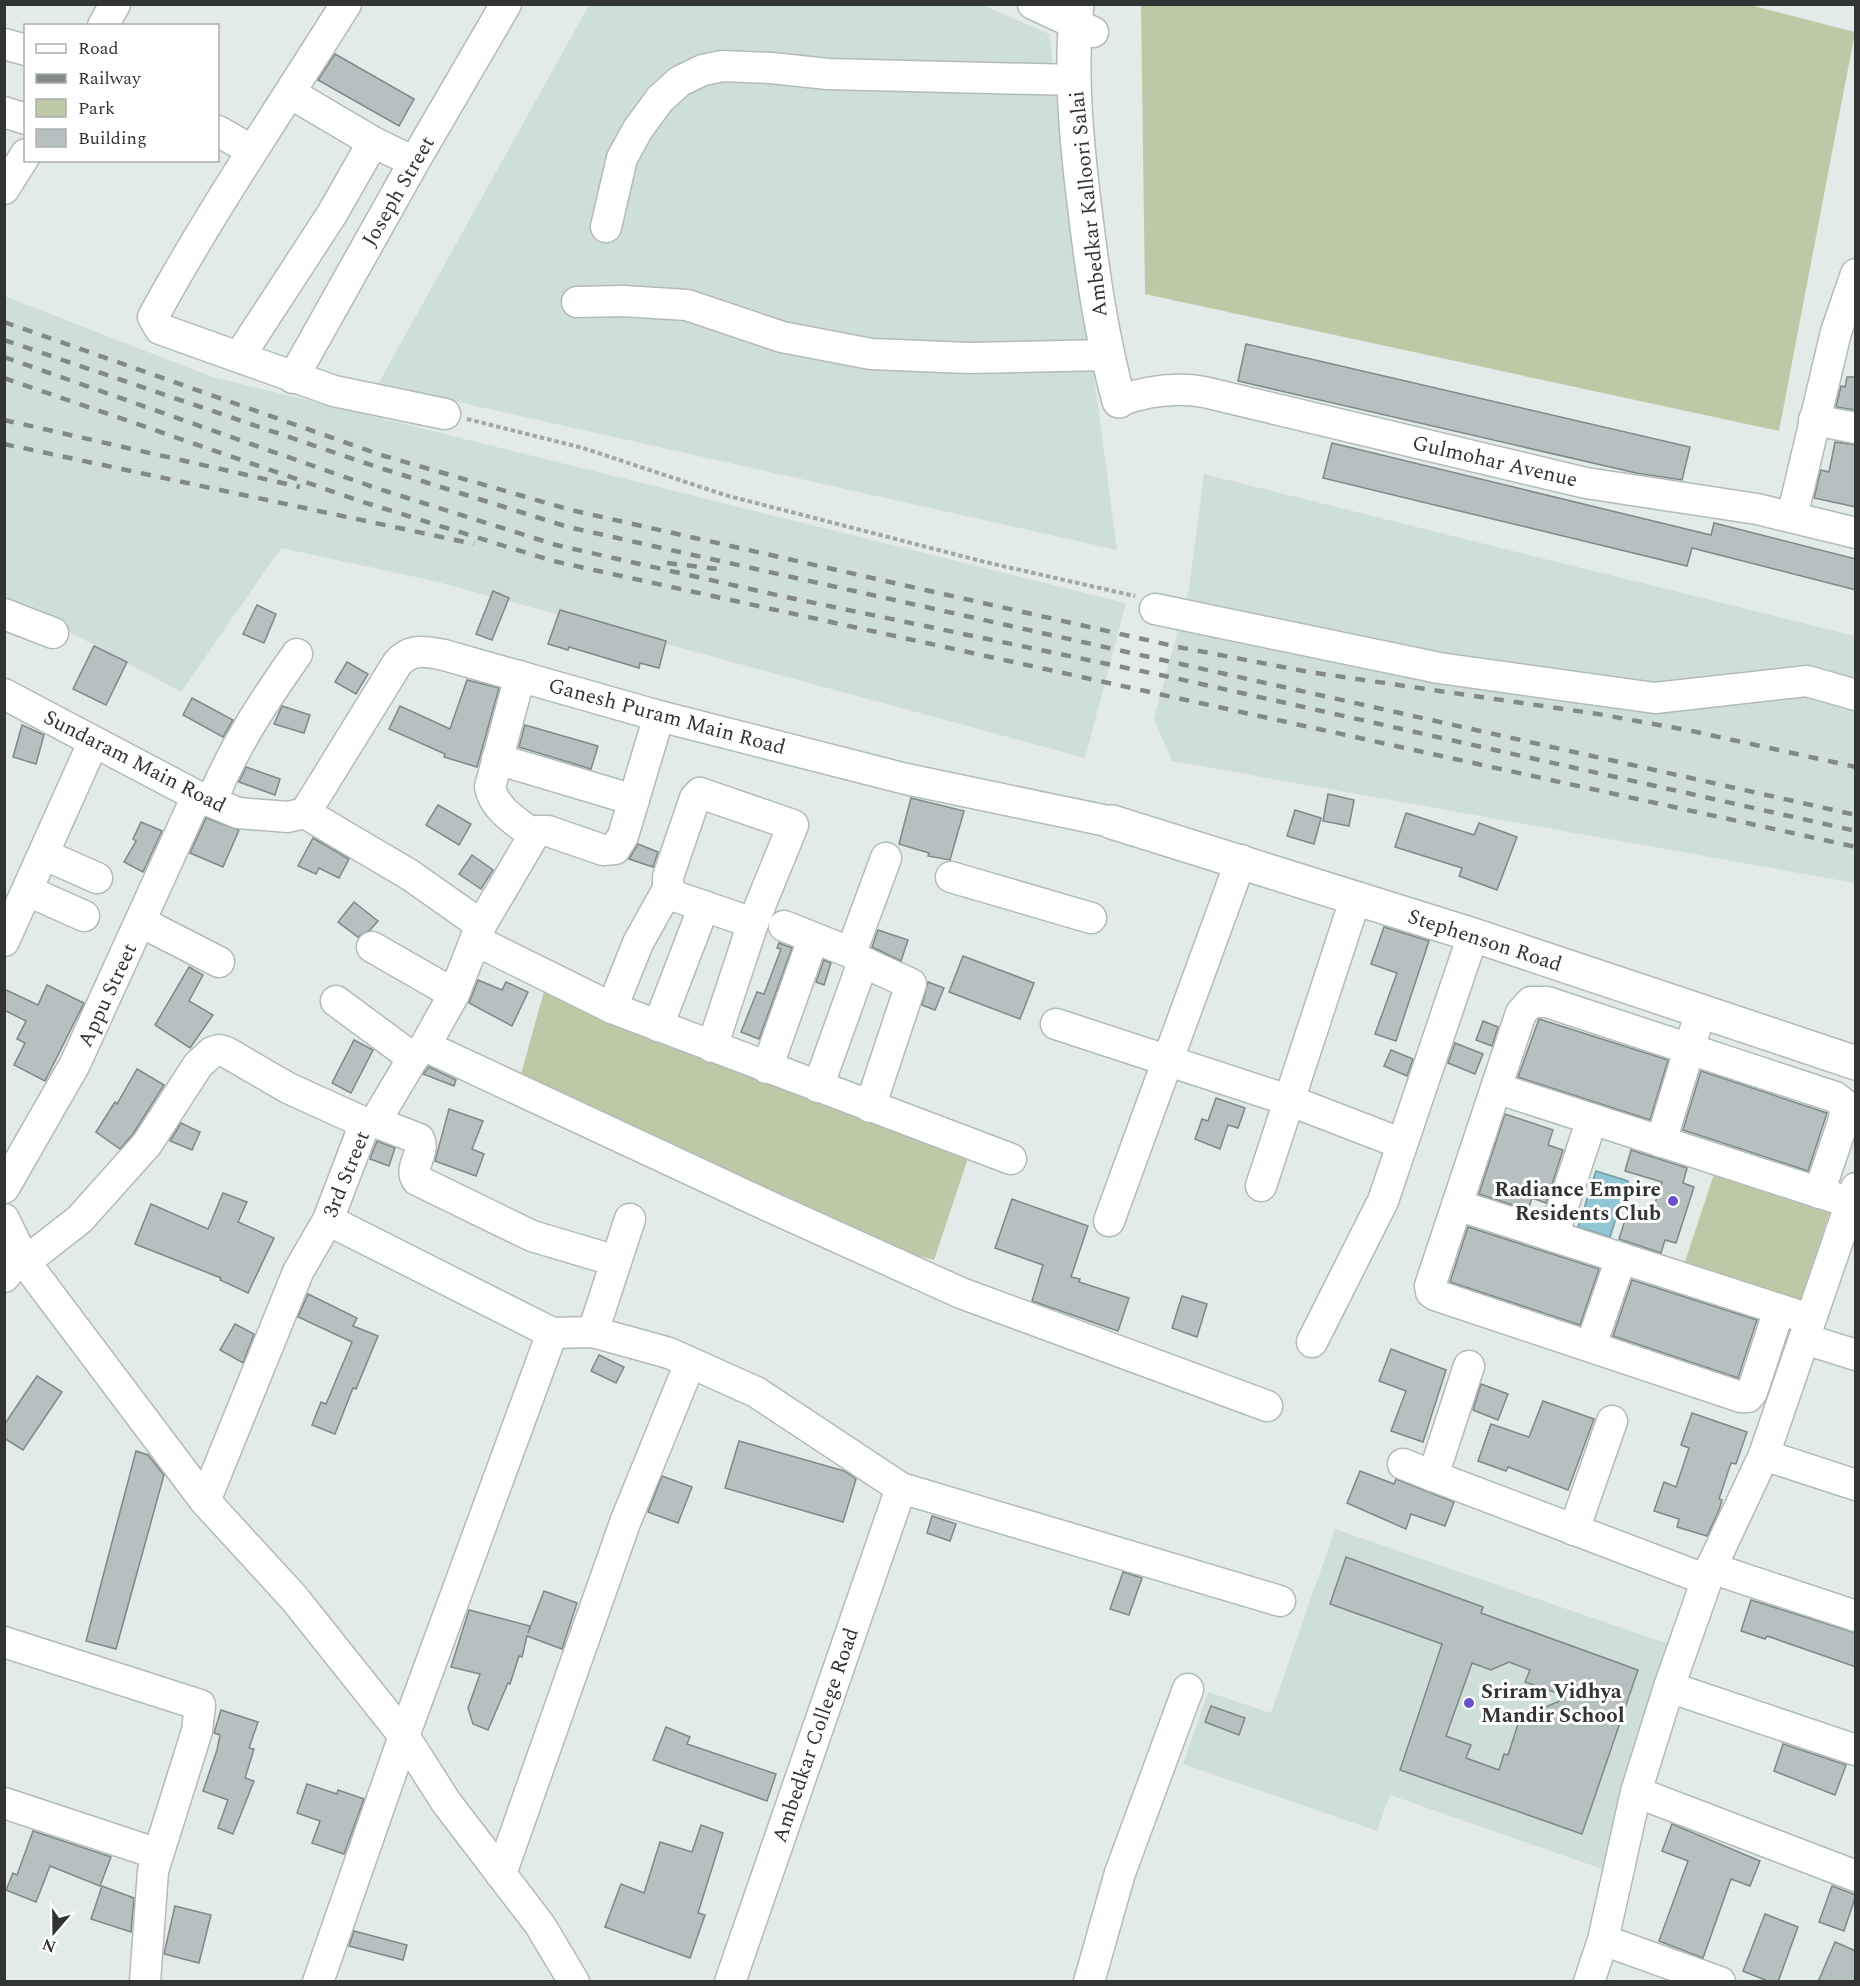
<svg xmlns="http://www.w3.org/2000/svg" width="1860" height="1986" viewBox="0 0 1860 1986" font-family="Spectral,serif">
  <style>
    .built { fill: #cedfd9 }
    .green { fill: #bdc8a7 }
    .water { fill: #91c6d5; stroke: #749aa4; stroke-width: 1.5 }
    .building { fill: #b7c0c0; stroke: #7f8888; stroke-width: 1.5; fill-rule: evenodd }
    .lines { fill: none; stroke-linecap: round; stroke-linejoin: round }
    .minor-casing { stroke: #b3bbb8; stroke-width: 33 }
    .major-casing { stroke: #b3bbb8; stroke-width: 36 }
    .path { stroke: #a0a7a5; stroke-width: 4; stroke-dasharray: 4.5 3; stroke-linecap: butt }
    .minor { stroke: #fff; stroke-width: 30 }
    .major { stroke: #fff; stroke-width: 33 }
    .rail { stroke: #838987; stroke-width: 4.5; stroke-dasharray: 10 10; stroke-linecap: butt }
    .poi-dot { fill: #6b51cb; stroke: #fff; stroke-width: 2 }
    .labels { text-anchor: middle; stroke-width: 6; stroke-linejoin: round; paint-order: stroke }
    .street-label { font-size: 21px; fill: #313433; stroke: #fff }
    .poi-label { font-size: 21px; font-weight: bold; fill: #313433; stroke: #fff; text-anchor: end }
  </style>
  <rect width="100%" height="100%" fill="#e2ebe8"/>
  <g class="built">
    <path d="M 589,5 L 982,5 L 1049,34 L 1117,550 L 378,384 Z"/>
    <path d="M 4,296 L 210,376 L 1126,603 L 1085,758 L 434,581 L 281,548 L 181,692 L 5,597 Z"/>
    <path d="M 1204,474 L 1855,636 L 1855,883 L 1172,761 L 1154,719 L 1189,589 Z"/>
    <path d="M 1335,1529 L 1680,1648 L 1608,1871 L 1390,1795 L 1377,1831 L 1183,1764 L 1208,1692 L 1271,1713 Z"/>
  </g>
  <g class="green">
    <path d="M 1750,5 L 1855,32 L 1779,431 L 1145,294 L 1141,5 Z"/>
    <path d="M 546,984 L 970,1152 L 934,1260 L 892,1249 L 520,1078 Z"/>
    <path d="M 1715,1171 L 1831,1209 L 1799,1306 L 1683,1268 Z"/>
  </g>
  <path class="water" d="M 1596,1171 L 1628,1181 L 1610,1237 L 1578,1227 Z"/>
  <g class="building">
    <path d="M 335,54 L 414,99 L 399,126 L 318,80 Z"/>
    <path d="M 1246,344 L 1690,447 L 1682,480 L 1636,473 L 1238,381 Z"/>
    <path d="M 1847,377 L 1856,377 L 1856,410 L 1836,407 L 1841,386 L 1845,387 Z"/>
    <path d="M 1835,442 L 1856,445 L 1856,507 L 1814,498 L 1821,470 L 1829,472 Z"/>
    <path d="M 1332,443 L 1711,535 L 1714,523 L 1856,559 L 1856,590 L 1692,548 L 1687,566 L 1323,478 Z"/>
    <path d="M 493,591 L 509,598 L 492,640 L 476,634 Z"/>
    <path d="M 257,605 L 276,614 L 264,643 L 243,634 Z"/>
    <path d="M 560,610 L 666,641 L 659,668 L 640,663 L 639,668 L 569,647 L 568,650 L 548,644 Z"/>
    <path d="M 94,646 L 127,662 L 106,705 L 73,689 Z"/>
    <path d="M 347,662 L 368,674 L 356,694 L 335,682 Z"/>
    <path d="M 467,680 L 499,688 L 477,767 L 444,757 L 445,754 L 389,729 L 400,706 L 450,729 Z"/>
    <path d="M 192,698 L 233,720 L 223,737 L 183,715 Z"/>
    <path d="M 282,706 L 310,715 L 304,733 L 274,724 Z"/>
    <path d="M 22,725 L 44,735 L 36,764 L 13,757 Z"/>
    <path d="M 525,725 L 598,746 L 591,769 L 519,747 Z"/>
    <path d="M 246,767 L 280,779 L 275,795 L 239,782 Z"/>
    <path d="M 1328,794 L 1354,800 L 1349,826 L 1323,821 Z"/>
    <path d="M 911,798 L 964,811 L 950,860 L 928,856 L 929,853 L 899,844 Z"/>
    <path d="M 438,805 L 471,824 L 459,845 L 426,825 Z"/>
    <path d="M 1295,810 L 1321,818 L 1314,844 L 1287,836 Z"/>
    <path d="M 1406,813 L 1474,835 L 1479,823 L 1517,837 L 1497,890 L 1459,876 L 1462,868 L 1395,847 Z"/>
    <path d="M 206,818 L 239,830 L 223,867 L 190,853 Z"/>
    <path d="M 141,822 L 162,831 L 143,872 L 124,862 L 136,841 L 133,839 Z"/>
    <path d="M 313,838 L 349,859 L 339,878 L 319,868 L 316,874 L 298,866 Z"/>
    <path d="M 638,844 L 658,852 L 653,867 L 629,859 Z"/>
    <path d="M 472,855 L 493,870 L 481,889 L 459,874 Z"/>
    <path d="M 354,902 L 378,921 L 370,930 L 358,937 L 338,922 Z"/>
    <path d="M 1384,927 L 1429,941 L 1396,1041 L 1375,1034 L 1397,973 L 1371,964 Z"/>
    <path d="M 878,930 L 908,940 L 901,961 L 872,947 Z"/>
    <path d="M 779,943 L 792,948 L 759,1039 L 741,1032 L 757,992 L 764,994 L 781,949 L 777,948 Z"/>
    <path d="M 963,956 L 1034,983 L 1020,1019 L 949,992 Z"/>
    <path d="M 824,960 L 831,963 L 824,985 L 816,982 Z"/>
    <path d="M 189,967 L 203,975 L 189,1001 L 213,1015 L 190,1048 L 155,1025 Z"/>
    <path d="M 478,980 L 502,990 L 506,982 L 528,992 L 512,1026 L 469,1003 Z"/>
    <path d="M 928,982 L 944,988 L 935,1010 L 922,1005 Z"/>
    <path d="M 47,985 L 84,1003 L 45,1081 L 14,1065 L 25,1043 L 17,1039 L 26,1021 L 4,1010 L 4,989 L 38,1005 Z"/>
    <path d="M 1539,1019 L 1668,1060 L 1650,1120 L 1518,1077 Z"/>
    <path d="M 1483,1021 L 1498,1027 L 1492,1046 L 1476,1040 Z"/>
    <path d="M 354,1040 L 373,1050 L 351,1093 L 332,1083 Z"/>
    <path d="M 1455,1043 L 1483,1054 L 1475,1074 L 1448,1063 Z"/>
    <path d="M 1391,1050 L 1413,1059 L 1407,1076 L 1384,1066 Z"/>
    <path d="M 429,1067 L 456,1080 L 454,1086 L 423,1074 Z"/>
    <path d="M 137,1069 L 164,1085 L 133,1134 L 120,1149 L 96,1132 L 115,1102 L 117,1104 Z"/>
    <path d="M 1701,1071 L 1827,1113 L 1808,1171 L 1683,1130 Z"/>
    <path d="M 1216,1098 L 1245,1108 L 1238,1128 L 1228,1125 L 1220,1149 L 1195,1139 L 1202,1119 L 1208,1121 Z"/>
    <path d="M 449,1109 L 483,1121 L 472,1149 L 484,1154 L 476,1176 L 435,1161 Z"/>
    <path d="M 1505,1114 L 1553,1130 L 1548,1145 L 1563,1150 L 1546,1203 L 1532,1198 L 1528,1210 L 1479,1194 Z"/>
    <path d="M 181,1123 L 200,1132 L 192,1150 L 170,1141 Z"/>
    <path d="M 377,1141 L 395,1148 L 389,1166 L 370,1159 Z"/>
    <path d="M 1631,1150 L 1687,1168 L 1683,1183 L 1694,1187 L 1676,1243 L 1665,1240 L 1661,1253 L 1619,1239 L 1627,1214 L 1649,1221 L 1662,1182 L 1625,1171 Z"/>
    <path d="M 223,1193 L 247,1202 L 238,1222 L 274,1238 L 248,1293 L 220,1280 L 221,1278 L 135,1244 L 151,1204 L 208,1229 Z"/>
    <path d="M 1012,1199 L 1088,1226 L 1071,1277 L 1080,1279 L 1079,1282 L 1129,1298 L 1118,1331 L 1032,1301 L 1043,1265 L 995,1248 Z"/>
    <path d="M 1468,1227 L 1599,1269 L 1580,1325 L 1450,1282 Z"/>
    <path d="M 1632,1280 L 1757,1320 L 1738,1378 L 1613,1336 Z"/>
    <path d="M 308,1294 L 357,1318 L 353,1326 L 378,1336 L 356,1389 L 353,1388 L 335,1434 L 312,1425 L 321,1402 L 326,1404 L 352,1342 L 298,1317 Z"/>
    <path d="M 1182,1296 L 1207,1304 L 1197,1337 L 1172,1328 Z"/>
    <path d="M 235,1324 L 254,1334 L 243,1363 L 220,1350 Z"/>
    <path d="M 1391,1349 L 1446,1370 L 1423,1442 L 1391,1431 L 1406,1391 L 1379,1381 Z"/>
    <path d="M 599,1355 L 624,1367 L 616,1383 L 591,1371 Z"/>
    <path d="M 37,1376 L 62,1392 L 23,1450 L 4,1438 L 4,1425 Z"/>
    <path d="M 1481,1384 L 1508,1394 L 1498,1420 L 1473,1410 Z"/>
    <path d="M 1543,1401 L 1594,1419 L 1568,1490 L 1508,1467 L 1506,1471 L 1478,1461 L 1491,1424 L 1529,1437 Z"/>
    <path d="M 1692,1413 L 1747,1432 L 1736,1464 L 1731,1463 L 1719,1499 L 1722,1500 L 1719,1510 L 1707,1536 L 1677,1527 L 1679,1519 L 1654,1511 L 1664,1482 L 1676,1487 L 1689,1448 L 1681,1445 Z"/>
    <path d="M 739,1441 L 844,1471 L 856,1479 L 843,1522 L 725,1488 Z"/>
    <path d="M 136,1451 L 148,1455 L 164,1475 L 116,1649 L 86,1641 Z"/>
    <path d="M 1360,1471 L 1394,1484 L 1396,1479 L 1454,1502 L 1445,1526 L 1411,1514 L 1406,1529 L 1347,1503 Z"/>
    <path d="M 662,1476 L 692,1487 L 678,1523 L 648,1512 Z"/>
    <path d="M 932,1516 L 956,1524 L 950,1541 L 927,1533 Z"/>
    <path d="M 1346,1557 L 1483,1607 L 1481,1613 L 1638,1670 L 1582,1834 L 1400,1770 L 1442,1644 L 1330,1604 ZM 1509,1662 L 1530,1670 L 1525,1682 L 1569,1697 L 1520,1718 L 1508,1755 L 1504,1754 L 1499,1770 L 1466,1758 L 1471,1745 L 1446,1736 L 1472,1663 L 1491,1670 Z"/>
    <path d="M 1123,1572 L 1142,1578 L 1129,1615 L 1110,1609 Z"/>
    <path d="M 544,1591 L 577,1603 L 562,1649 L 527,1636 L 522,1657 L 519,1656 L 510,1684 L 508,1683 L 488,1730 L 473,1724 L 468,1708 L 480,1674 L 451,1667 L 469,1610 L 530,1626 L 528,1633 Z"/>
    <path d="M 1751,1600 L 1856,1633 L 1856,1667 L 1767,1636 L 1765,1639 L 1741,1631 Z"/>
    <path d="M 1211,1706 L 1245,1718 L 1239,1735 L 1205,1722 Z"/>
    <path d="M 221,1710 L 258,1722 L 249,1748 L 254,1749 L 245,1778 L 254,1781 L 233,1834 L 218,1828 L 228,1800 L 203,1791 L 217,1750 L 220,1735 L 214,1733 Z"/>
    <path d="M 666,1727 L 690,1737 L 687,1744 L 776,1774 L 767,1801 L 653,1760 Z"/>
    <path d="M 1783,1744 L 1846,1765 L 1835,1795 L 1774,1771 Z"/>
    <path d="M 307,1784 L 337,1794 L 338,1790 L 364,1799 L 344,1854 L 312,1843 L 320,1821 L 297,1813 Z"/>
    <path d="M 1672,1824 L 1760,1861 L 1750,1886 L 1731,1879 L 1703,1958 L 1659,1941 L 1688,1861 L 1662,1851 Z"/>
    <path d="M 701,1825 L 723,1833 L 698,1913 L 705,1915 L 690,1958 L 605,1927 L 621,1884 L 644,1893 L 660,1842 L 692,1852 Z"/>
    <path d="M 33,1831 L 111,1857 L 100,1886 L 50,1866 L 36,1902 L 6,1890 L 13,1873 L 17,1875 Z"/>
    <path d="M 102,1886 L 134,1898 L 131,1932 L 91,1919 Z"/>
    <path d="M 1832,1886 L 1856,1895 L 1844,1931 L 1819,1922 Z"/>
    <path d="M 175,1906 L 211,1915 L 199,1963 L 164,1954 Z"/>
    <path d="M 1765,1914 L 1798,1927 L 1778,1982 L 1770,1982 L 1743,1971 Z"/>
    <path d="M 354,1931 L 407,1945 L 403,1960 L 349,1946 Z"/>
    <path d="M 1835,1942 L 1856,1951 L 1856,1982 L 1818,1982 Z"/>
  </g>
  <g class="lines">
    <defs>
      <g id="minor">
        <path d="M 346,4 C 281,108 212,209 153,317 L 160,329 L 334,391 L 445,414"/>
        <path d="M 1033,4 L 1093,32"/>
        <path d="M 103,26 L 115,4"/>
        <path d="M 4,44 L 26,50"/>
        <path d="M 290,93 L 373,142 L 414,162"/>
        <path d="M 4,112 L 26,119"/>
        <path d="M 218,131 L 251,150"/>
        <path d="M 4,189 L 26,154"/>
        <path d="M 606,227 L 622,158 L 638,129 L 660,99 L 680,81 L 703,70 L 722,66 L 771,68 L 828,74 L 1074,80"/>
        <path d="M 577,302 L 623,301 L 687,305 L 782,337 L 871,354 L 969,358 L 1106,355"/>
        <path d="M 239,357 L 332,214 L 373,142"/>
        <path d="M 293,378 L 414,162 L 506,4"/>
        <path d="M 1119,401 C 1147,391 1176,387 1204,392 L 1586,483 L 1757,509 L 1856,533"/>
        <path d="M 1814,420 L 1856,428"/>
        <path d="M 1792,517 L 1836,332 L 1856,274"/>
        <path d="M 1155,609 L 1439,668 L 1655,698 L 1807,681 L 1856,695"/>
        <path d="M 4,614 L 53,633"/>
        <path d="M 520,676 L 490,787 C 494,809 517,822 534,835"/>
        <path d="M 4,694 L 197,796 L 238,813 L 288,817 L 305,813"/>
        <path d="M 497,759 L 634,800"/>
        <path d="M 700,793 L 793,825 L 753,923 L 677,897 L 668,889 L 668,877 L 695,798 Z"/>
        <path d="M 212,800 C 234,746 264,701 297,654"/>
        <path d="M 305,813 L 397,664 C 410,648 425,651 444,655 L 659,716 L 906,779 L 1112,822"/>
        <path d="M 305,813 L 410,875 L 481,925"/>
        <path d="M 534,835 L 538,831 L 548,831 L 603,850 L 615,849 L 623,836 L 659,716"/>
        <path d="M 45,855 L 97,878"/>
        <path d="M 951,877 L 1091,918"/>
        <path d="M 28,891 L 84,916"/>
        <path d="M 141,922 L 219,962"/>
        <path d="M 784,926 L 847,951 L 852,950 L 886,858"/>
        <path d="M 4,941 L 93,743"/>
        <path d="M 473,946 L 489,947 L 612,1008 L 1011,1159"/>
        <path d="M 372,947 L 454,994"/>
        <path d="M 849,951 L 863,962 L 911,984 L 870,1107"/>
        <path d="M 336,1001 L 413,1058"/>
        <path d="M 612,1008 L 638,943 L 668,889"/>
        <path d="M 1056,1024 L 1291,1101 L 1400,1143"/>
        <path d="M 658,1026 L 704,906"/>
        <path d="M 425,1046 L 764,1204 L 961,1293 L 1267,1406"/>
        <path d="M 712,1047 L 753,923"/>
        <path d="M 767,1068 L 813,939"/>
        <path d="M 818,1087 L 863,962"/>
        <path d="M 1496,1088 L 1839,1199"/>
        <path d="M 375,1122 L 419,1139 C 426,1152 408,1168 417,1180 L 532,1236 L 616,1261"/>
        <path d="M 1661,1142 L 1695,1030"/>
        <path d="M 1261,1186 L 1356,897"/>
        <path d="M 4,1188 L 75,1064 L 197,796"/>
        <path d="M 1457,1205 L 1797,1315"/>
        <path d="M 4,1219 L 25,1262 L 205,1501 L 294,1598 L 404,1736 L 446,1802 L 540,1925 L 574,1982"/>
        <path d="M 328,1220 L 552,1333 L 593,1332 L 669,1353 L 756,1392 L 901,1488 L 1280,1601"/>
        <path d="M 1109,1221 L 1241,860"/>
        <path d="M 1553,1236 L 1592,1119"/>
        <path d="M 4,1277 L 13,1266 L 25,1262 L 80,1219 L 147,1144 L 198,1065 L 212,1052 L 219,1050 L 226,1052 L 288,1088 L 365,1123"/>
        <path d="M 1779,1310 L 1752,1392 L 1748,1397 L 1741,1397 L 1435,1295 L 1431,1292 L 1430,1286 L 1521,1013 L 1531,1002 L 1547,1002 L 1835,1097 L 1845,1105 L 1844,1119 L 1819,1193"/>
        <path d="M 593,1332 L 630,1219"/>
        <path d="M 1805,1339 L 1856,1355"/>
        <path d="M 1312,1342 L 1383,1201 L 1473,935"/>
        <path d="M 1591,1346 L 1621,1258"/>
        <path d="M 1469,1366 L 1433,1476 L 1707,1580"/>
        <path d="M 1764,1455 L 1856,1485"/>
        <path d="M 1403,1464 L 1433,1476"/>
        <path d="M 205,1501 L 298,1272 L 328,1220 L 365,1123 L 375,1122 L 413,1058 L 425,1046 L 454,994 L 481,925 L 534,835"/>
        <path d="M 1574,1530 L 1612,1421"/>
        <path d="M 1711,1568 L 1856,1616"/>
        <path d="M 4,1642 L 200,1705 L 197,1731 L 153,1871 L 145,1982"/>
        <path d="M 1669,1687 L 1856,1750"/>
        <path d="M 1636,1792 L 1856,1876"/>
        <path d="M 4,1803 L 158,1854"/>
        <path d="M 501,1874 L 626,1520 L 690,1363"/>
        <path d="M 1603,1940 L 1720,1982"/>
        <path d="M 318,1982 L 404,1736 L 552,1333"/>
        <path d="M 730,1982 L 901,1488"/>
        <path d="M 1089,1982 L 1120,1873 L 1188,1689"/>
        <path d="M 1589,1982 L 1603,1940 L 1636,1792 L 1669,1687 L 1711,1568 L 1764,1455 L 1856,1188"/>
      </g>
      <g id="major">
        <path d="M 1077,4 C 1070,70 1076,137 1084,202 C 1092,269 1101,335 1119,401"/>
        <path d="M 1112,822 L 1473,935 L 1856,1063"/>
      </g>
    </defs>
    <use href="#minor" class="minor-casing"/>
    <use href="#major" class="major-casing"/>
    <path class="path" d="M 467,419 L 583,448 L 725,495 L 985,562 L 1135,596"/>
    <use href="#minor" class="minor"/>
    <use href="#major" class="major"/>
    <g class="rail">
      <path d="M 4,322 L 381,455 L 571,510 L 1178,647 L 1309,672 L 1598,714 L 1687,730 L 1856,767"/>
      <path d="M 4,340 L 374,466 L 568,527 L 1856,815"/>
      <path d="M 4,357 L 376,488 L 556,545 L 781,596 L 1170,677 L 1856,831"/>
      <path d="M 4,378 L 363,502 L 553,561 L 1856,847"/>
      <path d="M 4,420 L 300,487"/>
      <path d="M 4,444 L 474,544"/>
      <path d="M 667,563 L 718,569"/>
    </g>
  </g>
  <g class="poi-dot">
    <circle cx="1673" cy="1201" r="6"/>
    <circle cx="1469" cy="1703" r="6"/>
  </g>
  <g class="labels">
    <g class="street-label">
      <text transform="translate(398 191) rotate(-60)" y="7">Joseph Street</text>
      <text transform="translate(1088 204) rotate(-96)" y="7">Ambedkar Kalloori Salai</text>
      <text transform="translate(1495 461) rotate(13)" y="7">Gulmohar Avenue</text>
      <text transform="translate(667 716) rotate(15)" y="7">Ganesh Puram Main Road</text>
      <text transform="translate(135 761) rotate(27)" y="7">Sundaram Main Road</text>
      <text transform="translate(1485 940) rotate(18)" y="7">Stephenson Road</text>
      <text transform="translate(107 995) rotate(-65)" y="7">Appu Street</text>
      <text transform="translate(346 1174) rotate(-68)" y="7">3rd Street</text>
      <text transform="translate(815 1735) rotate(-71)" y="7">Ambedkar College Road</text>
    </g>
    <g class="poi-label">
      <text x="1661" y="1196">Radiance Empire<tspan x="1661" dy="24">Residents Club</tspan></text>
      <text x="1481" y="1698" text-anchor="start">Sriram Vidhya<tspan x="1481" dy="24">Mandir School</tspan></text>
    </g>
  </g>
  <rect width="1860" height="1986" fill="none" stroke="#313433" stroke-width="12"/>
  <rect x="24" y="24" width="195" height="138" fill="#ffffff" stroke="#adaead" stroke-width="1.5"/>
  <rect x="36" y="44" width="30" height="9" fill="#ffffff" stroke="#adaead" stroke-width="1.5"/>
  <text x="78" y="54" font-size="18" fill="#313433">Road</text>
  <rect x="36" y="74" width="30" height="9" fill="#838987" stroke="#adaead" stroke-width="1.5"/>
  <text x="78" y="84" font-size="18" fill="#313433">Railway</text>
  <rect x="36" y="99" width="30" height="18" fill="#bdc8a7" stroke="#adaead" stroke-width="1.5"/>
  <text x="78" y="114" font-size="18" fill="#313433">Park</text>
  <rect x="36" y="129" width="30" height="18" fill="#b7c0c0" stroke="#adaead" stroke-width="1.5"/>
  <text x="78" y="144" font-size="18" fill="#313433">Building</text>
  <g transform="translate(54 1932) rotate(200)" stroke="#ffffff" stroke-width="4.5" paint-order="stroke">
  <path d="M0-4.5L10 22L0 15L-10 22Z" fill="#313433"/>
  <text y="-9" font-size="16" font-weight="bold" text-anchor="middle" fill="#313433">N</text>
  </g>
</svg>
